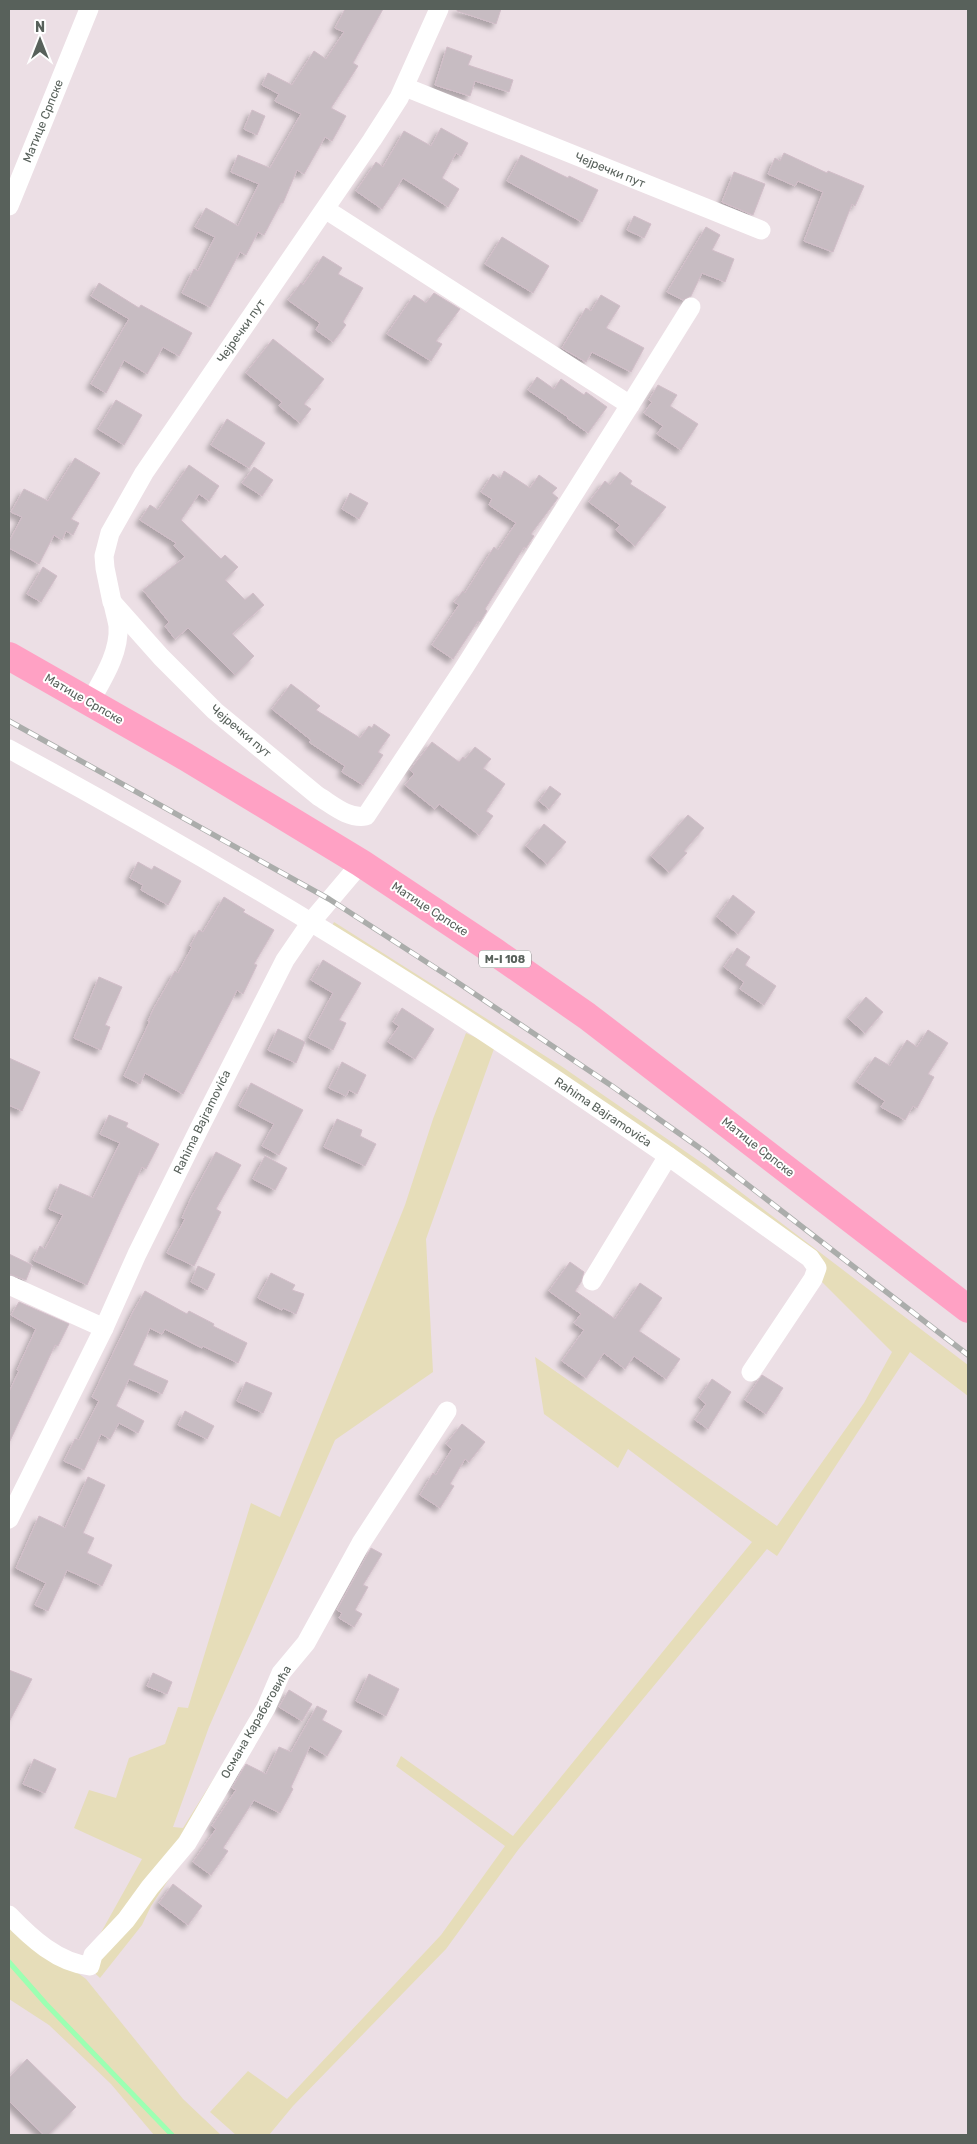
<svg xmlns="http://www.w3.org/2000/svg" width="977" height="2144" viewBox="0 0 977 2144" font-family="Rubik,sans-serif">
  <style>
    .green { fill: #e6ddb9 }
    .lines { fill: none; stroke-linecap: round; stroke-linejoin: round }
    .stream { stroke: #9cffb2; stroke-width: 5 }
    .building { fill: #c7bcc2; stroke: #d1bdc8; filter: url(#shadow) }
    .street { stroke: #fff; stroke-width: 19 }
    .primary { stroke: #ffa1c4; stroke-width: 28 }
    .rail-casing { stroke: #abadab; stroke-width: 5.5 }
    .rail { stroke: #fff; stroke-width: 4; stroke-dasharray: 11; stroke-linecap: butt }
    .labels { text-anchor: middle; stroke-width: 4; stroke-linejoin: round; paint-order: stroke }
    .shield { fill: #fff; stroke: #8a908c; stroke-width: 1 }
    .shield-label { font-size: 11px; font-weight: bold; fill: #58615b }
    .street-label { font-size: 12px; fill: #58615b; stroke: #fff }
  </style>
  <defs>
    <filter id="shadow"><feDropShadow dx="-4.5" dy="4.5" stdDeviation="2.5" flood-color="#0004"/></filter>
  </defs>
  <rect width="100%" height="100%" fill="#ecdfe5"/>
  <g class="green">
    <path d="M 334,922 L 561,1066 L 705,1165 L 968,1365 L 968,1396 L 910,1352 L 777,1556 L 767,1549 L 518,1850 L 446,1949 L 293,2106 L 269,2135 L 236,2135 L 210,2112 L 248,2071 L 287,2099 L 441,1935 L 505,1846 L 396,1766 L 401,1756 L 513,1836 L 752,1542 L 628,1449 L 618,1468 L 544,1414 L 535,1357 L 777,1526 L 864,1403 L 892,1352 L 812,1272 L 818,1263 L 328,934 Z"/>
    <path d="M 466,1033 L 495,1046 L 426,1239 L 433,1372 L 335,1440 L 209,1727 L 173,1827 L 183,1828 L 269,1690 L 173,1873 L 151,1906 L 142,1925 L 100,1978 L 84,1963 L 142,1859 L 74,1828 L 89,1790 L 116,1798 L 129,1758 L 165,1744 L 178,1707 L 188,1708 L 251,1503 L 280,1517 L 405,1205 L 433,1119 Z"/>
    <path d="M 9,1923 L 86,1979 L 183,2099 L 221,2135 L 154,2135 L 111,2084 L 49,2025 L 9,1999 Z"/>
  </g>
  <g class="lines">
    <path class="stream" d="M 9,1962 L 46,2004 L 172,2135"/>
  </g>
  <g class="building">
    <path d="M 345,9 L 383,9 L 353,63 L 358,66 L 331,108 L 346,116 L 332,141 L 325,137 L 304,174 L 297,170 L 283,203 L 281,203 L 264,235 L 258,232 L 246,255 L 240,252 L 210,307 L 182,293 L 194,269 L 198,271 L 215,237 L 195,227 L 206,208 L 238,226 L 259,184 L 231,172 L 238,155 L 270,168 L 301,114 L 275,101 L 279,94 L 262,85 L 268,73 L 292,85 L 314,51 L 326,59 L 344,32 L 335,28 Z"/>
    <path d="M 457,9 L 501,9 L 496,24 L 457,11 Z"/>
    <path d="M 447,47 L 472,56 L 468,65 L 513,80 L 509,92 L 475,81 L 470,96 L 435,85 Z"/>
    <path d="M 252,110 L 265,116 L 257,135 L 244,129 Z"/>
    <path d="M 441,128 L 468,143 L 461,156 L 456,153 L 442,178 L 459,189 L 448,207 L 403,178 L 382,209 L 356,191 L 376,162 L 383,167 L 404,131 L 431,146 Z"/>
    <path d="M 784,153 L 827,173 L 828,171 L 864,186 L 855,206 L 852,204 L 833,252 L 804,241 L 823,192 L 798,181 L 795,186 L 768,174 L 775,158 L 780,161 Z"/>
    <path d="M 521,155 L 568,178 L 569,176 L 598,190 L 582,222 L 507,181 Z"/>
    <path d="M 734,172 L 765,184 L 753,215 L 722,202 Z"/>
    <path d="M 634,216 L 651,224 L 644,238 L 627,230 Z"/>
    <path d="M 706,227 L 720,235 L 712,250 L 734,259 L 725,282 L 702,273 L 691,296 L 683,300 L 667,292 Z"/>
    <path d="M 502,237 L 549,266 L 533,293 L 485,264 Z"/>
    <path d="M 323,256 L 342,268 L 338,274 L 363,288 L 343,322 L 346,325 L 333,342 L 316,330 L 320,323 L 288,300 L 301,283 L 303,285 Z"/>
    <path d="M 99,283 L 139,308 L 141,305 L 192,333 L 179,356 L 163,347 L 147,374 L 124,360 L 106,393 L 91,384 L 129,319 L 91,296 Z"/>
    <path d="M 434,293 L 460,309 L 436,341 L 442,344 L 431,361 L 387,334 L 414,295 L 426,303 Z"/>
    <path d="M 601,295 L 620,306 L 606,328 L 644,348 L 631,372 L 592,352 L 586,362 L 562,348 L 586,308 L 591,311 Z"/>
    <path d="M 273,339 L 324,379 L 304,404 L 311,409 L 300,423 L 279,406 L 282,402 L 246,373 Z"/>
    <path d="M 537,377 L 554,389 L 561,379 L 584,395 L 586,392 L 607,407 L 588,433 L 567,418 L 568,417 L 528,390 Z"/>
    <path d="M 658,385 L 677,395 L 670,406 L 698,424 L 681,450 L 657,434 L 663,426 L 644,413 L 652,402 L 649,400 Z"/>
    <path d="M 116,400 L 142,415 L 124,445 L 98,429 Z"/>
    <path d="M 227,419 L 265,443 L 249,468 L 211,445 Z"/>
    <path d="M 75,458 L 100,473 L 71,519 L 79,523 L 73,535 L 66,531 L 62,540 L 54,535 L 39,564 L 9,548 L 9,542 L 22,517 L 11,512 L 24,489 L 48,501 Z"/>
    <path d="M 189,465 L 219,486 L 209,501 L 199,494 L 181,520 L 221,559 L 225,555 L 238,567 L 225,580 L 245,600 L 253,593 L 264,605 L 232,634 L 254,656 L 235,675 L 188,628 L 175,639 L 165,626 L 169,622 L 143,590 L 185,557 L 174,546 L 176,543 L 140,520 L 150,505 L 158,510 Z"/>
    <path d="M 254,467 L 273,480 L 262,496 L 242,483 Z"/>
    <path d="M 504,471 L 530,488 L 539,475 L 557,488 L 552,493 L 558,498 L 531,534 L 534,536 L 526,548 L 524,547 L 485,609 L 487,611 L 480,622 L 478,621 L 453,659 L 432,645 L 459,605 L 454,602 L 463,591 L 465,593 L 494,547 L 498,550 L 516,523 L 489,505 L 492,499 L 481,492 L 493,474 L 500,479 Z"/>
    <path d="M 620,472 L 632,481 L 630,484 L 666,507 L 635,546 L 616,530 L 620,525 L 589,502 L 605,481 L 610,485 Z"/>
    <path d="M 350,493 L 368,503 L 359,519 L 342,509 Z"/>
    <path d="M 43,567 L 57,576 L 41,602 L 27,594 Z"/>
    <path d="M 291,684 L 320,706 L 316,710 L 360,738 L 369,726 L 372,728 L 374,724 L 390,735 L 378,752 L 383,755 L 363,785 L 342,772 L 345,766 L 309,742 L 311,740 L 272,709 Z"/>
    <path d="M 432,742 L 459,762 L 463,757 L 465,759 L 475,747 L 491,759 L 483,768 L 505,784 L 486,811 L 493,816 L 479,835 L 439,804 L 435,809 L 405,785 L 414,774 L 410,770 Z"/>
    <path d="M 550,786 L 561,794 L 549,809 L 539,801 Z"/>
    <path d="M 688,815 L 704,828 L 684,851 L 687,853 L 669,872 L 651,856 Z"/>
    <path d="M 544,824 L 566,842 L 547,864 L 526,846 Z"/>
    <path d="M 138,862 L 152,870 L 154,866 L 181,881 L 168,905 L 141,890 L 143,885 L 130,878 Z"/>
    <path d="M 733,895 L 755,912 L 738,934 L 717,917 Z"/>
    <path d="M 224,897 L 245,910 L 243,912 L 274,930 L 254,964 L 257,965 L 243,994 L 237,990 L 183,1094 L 145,1073 L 140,1084 L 124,1076 L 150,1021 L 148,1021 L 154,1008 L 175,971 L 178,973 L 192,947 L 190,946 L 199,930 L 203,932 Z"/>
    <path d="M 737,948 L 750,957 L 745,965 L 776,986 L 764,1005 L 740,989 L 744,982 L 724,967 Z"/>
    <path d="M 323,960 L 361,983 L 339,1020 L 346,1023 L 333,1050 L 309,1038 L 333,993 L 311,980 Z"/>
    <path d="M 99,977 L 122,987 L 105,1025 L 110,1027 L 101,1050 L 74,1038 Z"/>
    <path d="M 866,997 L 883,1012 L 865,1033 L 848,1018 Z"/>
    <path d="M 402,1008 L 434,1029 L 415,1059 L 388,1042 L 399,1026 L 393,1022 Z"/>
    <path d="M 278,1029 L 305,1042 L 296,1063 L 268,1050 Z"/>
    <path d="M 928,1030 L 948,1043 L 928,1074 L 934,1077 L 917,1108 L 913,1106 L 905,1120 L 881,1107 L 885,1101 L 857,1082 L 875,1057 L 890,1066 L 907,1040 L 917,1047 Z"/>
    <path d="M 9,1058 L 40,1072 L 22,1111 L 9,1105 Z"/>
    <path d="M 342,1062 L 366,1075 L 357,1094 L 349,1090 L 346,1096 L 329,1088 Z"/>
    <path d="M 251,1083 L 303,1110 L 279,1155 L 262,1146 L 274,1124 L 239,1106 Z"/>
    <path d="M 109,1115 L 128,1123 L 126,1127 L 159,1144 L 146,1169 L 142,1167 L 121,1210 L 87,1285 L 33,1260 L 40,1246 L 45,1249 L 63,1215 L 49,1209 L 60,1184 L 93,1198 L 120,1143 L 100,1134 Z"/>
    <path d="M 337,1119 L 362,1130 L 360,1136 L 376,1144 L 365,1166 L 324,1147 Z"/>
    <path d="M 216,1152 L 241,1165 L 216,1209 L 221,1212 L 194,1266 L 167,1253 L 185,1219 L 182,1218 L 191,1198 Z"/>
    <path d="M 265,1156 L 287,1168 L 275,1190 L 253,1179 Z"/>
    <path d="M 9,1254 L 32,1265 L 26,1280 L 9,1274 Z"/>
    <path d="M 570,1262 L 584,1272 L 581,1282 L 575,1291 L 615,1319 L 640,1283 L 662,1298 L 639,1331 L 680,1359 L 666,1379 L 634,1356 L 625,1369 L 604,1353 L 586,1378 L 562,1361 L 584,1330 L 574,1323 L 581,1314 L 549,1291 Z"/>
    <path d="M 198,1266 L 215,1274 L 207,1290 L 191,1282 Z"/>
    <path d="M 271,1273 L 295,1285 L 292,1290 L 304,1294 L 296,1314 L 283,1308 L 282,1310 L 258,1298 Z"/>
    <path d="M 145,1291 L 187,1314 L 189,1311 L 214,1324 L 213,1326 L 247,1343 L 238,1363 L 203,1346 L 202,1348 L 165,1329 L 162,1334 L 150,1328 L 133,1365 L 168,1381 L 162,1394 L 129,1379 L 116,1406 L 144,1421 L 138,1433 L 119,1423 L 110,1439 L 101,1434 L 84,1470 L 64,1461 L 75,1439 L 79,1440 L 99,1401 L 92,1397 L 133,1312 Z"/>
    <path d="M 19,1302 L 69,1324 L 58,1346 L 55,1345 L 9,1443 L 9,1392 L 19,1371 L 17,1370 L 36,1329 L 11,1315 Z"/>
    <path d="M 762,1375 L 783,1388 L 766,1414 L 745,1400 Z"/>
    <path d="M 712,1379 L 731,1392 L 708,1429 L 695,1420 L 706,1404 L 699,1398 Z"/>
    <path d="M 246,1382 L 272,1393 L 263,1413 L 237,1401 Z"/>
    <path d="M 185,1411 L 214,1426 L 207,1439 L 178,1425 Z"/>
    <path d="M 462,1424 L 485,1442 L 469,1462 L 465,1459 L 450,1484 L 454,1486 L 440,1508 L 420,1495 L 433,1473 L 436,1475 L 452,1449 L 446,1444 Z"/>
    <path d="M 88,1477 L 105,1485 L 83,1533 L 94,1538 L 87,1553 L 112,1565 L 102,1586 L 67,1570 L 48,1611 L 35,1605 L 46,1583 L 16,1568 L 39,1516 L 65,1528 Z"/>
    <path d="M 371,1548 L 382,1554 L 363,1585 L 368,1587 L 355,1610 L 362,1614 L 354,1627 L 339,1618 L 342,1613 L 337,1610 Z"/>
    <path d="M 9,1670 L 32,1679 L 9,1722 Z"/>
    <path d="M 153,1673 L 172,1682 L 167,1694 L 147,1686 Z"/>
    <path d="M 369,1674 L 399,1689 L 386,1716 L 356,1701 Z"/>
    <path d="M 289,1690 L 312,1704 L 302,1721 L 279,1707 Z"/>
    <path d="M 317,1706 L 327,1711 L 322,1720 L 342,1731 L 327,1756 L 310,1746 L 291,1787 L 293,1789 L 280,1813 L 254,1800 L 223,1848 L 228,1851 L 211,1875 L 193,1862 L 216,1829 L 212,1826 L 236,1790 L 232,1788 L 246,1764 L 266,1774 L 279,1747 L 291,1752 Z"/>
    <path d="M 34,1759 L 56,1769 L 45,1793 L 23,1784 Z"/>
    <path d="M 173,1884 L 202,1906 L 188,1925 L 159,1903 Z"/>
    <path d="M 27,2059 L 76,2107 L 48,2135 L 44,2135 L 9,2101 L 9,2078 Z"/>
  </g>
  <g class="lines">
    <g class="street">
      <path d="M 405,87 L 761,230"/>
      <path d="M 9,206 L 89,9"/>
      <path d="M 325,209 L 630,405 L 464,668 L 366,816 C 348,819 333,805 318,796 L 215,711 L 161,657 L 112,602 L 105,568 L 104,556 L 110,533 L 144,473 L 372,140 L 399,98 L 439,9"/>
      <path d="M 630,405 L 691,307"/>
      <path d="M 90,702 C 102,680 120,653 118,626 C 117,619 114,610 113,603"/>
      <path d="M 9,749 C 147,824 283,903 415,987 C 501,1041 584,1099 668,1156 L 592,1281"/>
      <path d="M 668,1156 L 810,1258 L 817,1268 L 813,1279 L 751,1372"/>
      <path d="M 9,1285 L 104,1328"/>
      <path d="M 9,1519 L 104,1328 L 137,1254 L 200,1127 L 285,960 L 311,922 L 361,863"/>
      <path d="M 9,1915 C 31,1938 58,1963 90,1966 L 93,1955 L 126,1920 L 150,1887 L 187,1843 L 266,1708 L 281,1673 L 306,1643 L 361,1543 L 447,1411"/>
    </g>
    <path class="primary" d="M 9,656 L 186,757 L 361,863 L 495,952 L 587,1016 L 968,1309"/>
    <defs>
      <path id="rail" d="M 9,721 L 329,899 L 448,976 L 612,1086 L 704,1151 L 968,1355"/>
    </defs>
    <use href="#rail" class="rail-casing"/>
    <use href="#rail" class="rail"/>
  </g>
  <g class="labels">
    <rect class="shield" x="479" y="950.5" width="52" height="17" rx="4"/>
    <g class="shield-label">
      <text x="505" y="963">M-I 108</text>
    </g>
    <g class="street-label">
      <text transform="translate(43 121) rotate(-68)" y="4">Матице Српске</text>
      <text transform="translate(610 170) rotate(22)" y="4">Чејречки пут</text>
      <text transform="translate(241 331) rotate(-55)" y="4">Чејречки пут</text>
      <text transform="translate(84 699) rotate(30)" y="4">Матице Српске</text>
      <text transform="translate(241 731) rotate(40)" y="4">Чејречки пут</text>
      <text transform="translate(430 909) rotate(33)" y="4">Матице Српске</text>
      <text transform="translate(603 1112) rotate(34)" y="4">Rahima Bajramovića</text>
      <text transform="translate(202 1122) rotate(-64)" y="4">Rahima Bajramovića</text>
      <text transform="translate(758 1147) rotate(38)" y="4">Матице Српске</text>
      <text transform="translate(256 1722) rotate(-60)" y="4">Османа Карабеговића</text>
    </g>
  </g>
  <rect width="977" height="2144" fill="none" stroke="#58615b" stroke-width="20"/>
  <g transform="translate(40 40)" stroke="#ffffff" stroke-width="4" paint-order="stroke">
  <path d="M0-4L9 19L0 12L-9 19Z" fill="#58615b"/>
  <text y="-8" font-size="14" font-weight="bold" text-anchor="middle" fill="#58615b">N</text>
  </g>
</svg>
